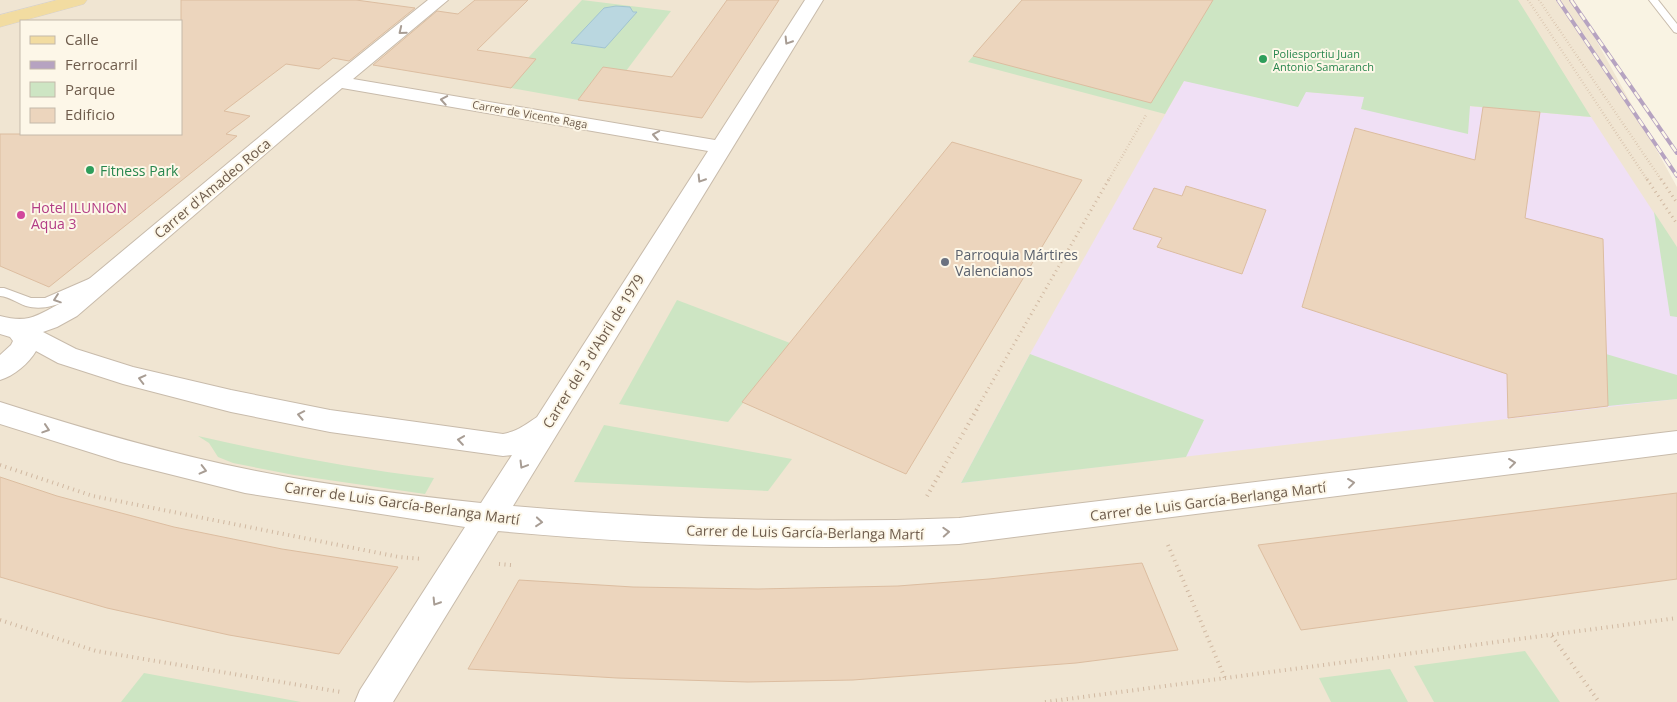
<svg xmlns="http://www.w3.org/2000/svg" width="1677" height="702" viewBox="0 0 1677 702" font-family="'Open Sans',sans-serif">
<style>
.residential{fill:#f0e5d2;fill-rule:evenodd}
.education{fill:#f0e0f5}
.green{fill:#cde5c3}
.water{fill:#bad7e0;stroke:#a1c4d1}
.building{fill:#ecd5bd;stroke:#dcbda0}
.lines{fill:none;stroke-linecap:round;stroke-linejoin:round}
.lane-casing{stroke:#c8bbab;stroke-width:2}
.street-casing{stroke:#c8bbab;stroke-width:2}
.primary-casing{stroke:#d6d1cd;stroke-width:1}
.path-far2{stroke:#d0b8a1;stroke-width:2.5;stroke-dasharray:0.5 2.5;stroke-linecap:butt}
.path-far1{stroke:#d0b8a1;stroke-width:3;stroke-dasharray:1 4;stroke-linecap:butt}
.path{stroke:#d0b8a1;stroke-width:4;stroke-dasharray:1 4.5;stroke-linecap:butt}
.lane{fill:#fff;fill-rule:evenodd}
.street{fill:#fff;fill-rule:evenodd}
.primary{fill:#f2dca1;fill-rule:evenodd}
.rail-casing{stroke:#b6a3c1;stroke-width:4}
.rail{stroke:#fdf7e8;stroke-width:2.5;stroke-dasharray:8;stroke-linecap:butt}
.oneway{stroke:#a89d94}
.leisure-dot{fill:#2e9e5b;stroke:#fdf7e8;stroke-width:2}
.hotel-dot{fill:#d1479c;stroke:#fdf7e8;stroke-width:2}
.worship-dot{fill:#6b7280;stroke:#fdf7e8;stroke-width:2}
.labels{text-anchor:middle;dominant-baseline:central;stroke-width:4;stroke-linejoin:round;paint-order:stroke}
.far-leisure-label{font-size:11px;fill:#27864d;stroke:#fdf7e8;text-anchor:start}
.far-street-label{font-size:11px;fill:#6e5c4c;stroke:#fdf7e8}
.leisure-label{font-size:14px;fill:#27864d;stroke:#fdf7e8;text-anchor:start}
.street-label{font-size:14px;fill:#6e5c4c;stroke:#fdf7e8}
.hotel-label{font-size:14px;fill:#b23c85;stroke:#fdf7e8;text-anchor:start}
.worship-label{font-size:14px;fill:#5b616d;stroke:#fdf7e8;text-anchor:start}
</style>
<rect width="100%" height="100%" fill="#f9f3e3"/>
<path class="residential" d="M0,0h1574l103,187v515h-1677zM21,21h160v113h-160z"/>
<path class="education" d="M1184,81l407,36 86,131v151l-716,84 69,-129z"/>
<g class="green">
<path d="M582,0l89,11 -45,60 -23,-4 -25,33 -67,-12 17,-30z"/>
<path d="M1022,0h496l73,117 -121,-11 -2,28 -107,-25 3,-12 -58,-5 -8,15 -114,-26 -19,33 -197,-52z"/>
<path d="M1654,212l23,35v70l-7,-1z"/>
<path d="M677,300l113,43 -62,79 -109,-18z"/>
<path d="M1030,354l174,66 -18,37 -225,26z"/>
<path d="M1606,354l71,21v24l-69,7z"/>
<path d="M604,425l188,34 -24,32 -194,-9z"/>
<path d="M198,436c79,18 157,33 236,42l-9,16 -131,-19 -61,-12 -15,-6 -9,-14z"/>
<path d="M1525,651l35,51h-126l-20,-36z"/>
<path d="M1390,669l18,33h-77l-12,-24z"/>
<path d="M144,673l157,29h-180z"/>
</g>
<path class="water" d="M616,6l14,1 3,5h4l-32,36 -34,-5 33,-35z"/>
<g class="building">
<path d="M181,0h175l59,8 -66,53 -16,-3 -14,11 -33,-5 -62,47 26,5 -24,18 11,2 -188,151 -49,-21v-132h181z"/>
<path d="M475,0h53l-51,50 59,9 -25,29 -138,-23 64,-54 21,3z"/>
<path d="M727,0h52l-77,118 -124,-18 25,-33 69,10z"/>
<path d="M1022,0h191l-62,103 -178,-47z"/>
<path d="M1483,107l57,5 -15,106 78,21 5,167 -100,12 -1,-44 -205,-67 53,-179 120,32z"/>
<path d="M952,142l130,38 -176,294 -164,-72z"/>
<path d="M1186,186l80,24 -24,64 -85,-27 5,-9 -29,-9 21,-41 28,8z"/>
<path d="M0,477l57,19 117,31 108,22 116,18 -59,87 -110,-19 -122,-27 -107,-31z"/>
<path d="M1677,493v86l-376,51 -43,-85z"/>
<path d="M1142,563l36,87 -102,13 -223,17 -105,2 -131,-4 -149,-9 51,-89 114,7 125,2 140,-3 91,-7z"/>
</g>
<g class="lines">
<defs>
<g id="lane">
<path d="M1649,0h9l19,24v9l-3,-1z"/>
<path d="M91,278l6,4 -1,3c-21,12 -46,28 -70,21 -9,-3 -16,-9 -26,-10v-8h4l27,10h14z"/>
</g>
<path id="street" d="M428,0h20l-95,79 362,61 90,-140h18l-310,506c148,13 297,18 446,12l718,-87v22l-718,91c-154,7 -308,1 -461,-13l-105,171h-38l5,-12 105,-163 -220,-34 -124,-31 -121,-38v-22c84,27 169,52 256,69 74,15 150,24 225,32l31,-48 -9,1 -173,-24 -99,-20 -108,-28 -65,-21 -22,-12c-7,12 -22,25 -36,29v-25l11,-10 2,-4 -3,-4 -10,-3v-18c27,7 35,1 59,-12l258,-215zM342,88l366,63 -171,266c-12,8 -19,14 -34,17l-173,-24 -99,-20 -98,-23 -57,-18 -33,-17 14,-5 20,-11z"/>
<path id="primary" d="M57,0h30l-3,4 -84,23v-12z"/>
</defs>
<use href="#lane" class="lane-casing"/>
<use href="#street" class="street-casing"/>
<use href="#primary" class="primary-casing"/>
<g class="path-far2">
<path d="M1528,0l120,181"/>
<path d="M1539,0l123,181"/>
<path d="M1108,181l38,-66"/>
</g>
<g class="path-far1">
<path d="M1647,179l30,45"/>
<path d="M1661,179l16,24"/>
<path d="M976,410l133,-231"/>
</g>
<g class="path">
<path d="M0,465l93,31 306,61 24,2"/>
<path d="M927,496l50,-87"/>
<path d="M1168,545l57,133"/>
<path d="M499,564l12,1"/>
<path d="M0,620l96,31 245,41"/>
<path d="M1552,636l47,66"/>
<path d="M1045,702l632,-84"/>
</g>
<use href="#lane" class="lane"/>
<use href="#street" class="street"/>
<use href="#primary" class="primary"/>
<defs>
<g id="rail">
<path d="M1558,0l119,176"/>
<path d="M1571,0l106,153"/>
</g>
</defs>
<use href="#rail" class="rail-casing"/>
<use href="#rail" class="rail"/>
</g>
<defs><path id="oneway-chevron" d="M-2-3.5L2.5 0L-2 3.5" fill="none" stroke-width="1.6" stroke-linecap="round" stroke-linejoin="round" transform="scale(1.25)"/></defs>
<g class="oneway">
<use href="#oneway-chevron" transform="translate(402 31) rotate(141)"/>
<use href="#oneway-chevron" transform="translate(788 41) rotate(122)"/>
<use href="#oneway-chevron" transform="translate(444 100) rotate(-170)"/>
<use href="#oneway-chevron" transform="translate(656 135) rotate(-170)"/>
<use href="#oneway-chevron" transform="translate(701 179) rotate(122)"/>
<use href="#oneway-chevron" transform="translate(57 299) rotate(161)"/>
<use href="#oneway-chevron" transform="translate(142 379) rotate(-166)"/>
<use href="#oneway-chevron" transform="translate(301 415) rotate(-169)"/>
<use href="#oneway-chevron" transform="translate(46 429) rotate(18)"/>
<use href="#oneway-chevron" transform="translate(461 440) rotate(-172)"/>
<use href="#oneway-chevron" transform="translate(1512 463) rotate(-7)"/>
<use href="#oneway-chevron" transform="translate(523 465) rotate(121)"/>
<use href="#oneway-chevron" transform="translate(203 470) rotate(14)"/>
<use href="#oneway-chevron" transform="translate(1351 483) rotate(-7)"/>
<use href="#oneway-chevron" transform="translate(539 522) rotate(5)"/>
<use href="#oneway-chevron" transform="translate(946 532) rotate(-3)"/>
<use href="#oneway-chevron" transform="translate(436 602) rotate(122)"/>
</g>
<g class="leisure-dot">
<circle cx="1263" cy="59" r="5"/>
<circle cx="90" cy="170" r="5"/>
</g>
<circle class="hotel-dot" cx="21" cy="215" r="5"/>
<circle class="worship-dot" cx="945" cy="262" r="5"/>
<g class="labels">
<g class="far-leisure-label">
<text x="1273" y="53">Poliesportiu Juan<tspan x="1273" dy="13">Antonio Samaranch</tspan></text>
</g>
<g class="far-street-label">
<text transform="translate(530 114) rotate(10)">Carrer de Vicente Raga</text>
</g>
<g class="leisure-label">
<text x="100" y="170">Fitness Park</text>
</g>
<g class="street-label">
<text transform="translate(212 188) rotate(-40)">Carrer d'Amadeo Roca</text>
<text transform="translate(593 351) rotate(-58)">Carrer del 3 d'Abril de 1979</text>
<text transform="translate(1208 501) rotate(-7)">Carrer de Luis García-Berlanga Martí</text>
<text transform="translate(402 503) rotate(8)">Carrer de Luis García-Berlanga Martí</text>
<text transform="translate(805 532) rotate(1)">Carrer de Luis García-Berlanga Martí</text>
</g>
<g class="hotel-label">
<text x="31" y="207">Hotel ILUNION<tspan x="31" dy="16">Aqua 3</tspan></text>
</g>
<g class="worship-label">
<text x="955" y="254">Parroquia Mártires<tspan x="955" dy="16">Valencianos</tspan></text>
</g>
</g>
<rect x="20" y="20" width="162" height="115" fill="#fdf7e8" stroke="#c4b9aa"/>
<rect x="30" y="36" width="25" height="8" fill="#f2dca1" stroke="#c4b9aa"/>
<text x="65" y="45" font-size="15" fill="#6e5c4c">Calle</text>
<rect x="30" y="61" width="25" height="8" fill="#b6a3c1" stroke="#c4b9aa"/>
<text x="65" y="70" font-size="15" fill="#6e5c4c">Ferrocarril</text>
<rect x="30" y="82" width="25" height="15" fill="#cde5c3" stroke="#c4b9aa"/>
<text x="65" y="95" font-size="15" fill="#6e5c4c">Parque</text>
<rect x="30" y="108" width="25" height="15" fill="#ecd5bd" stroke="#c4b9aa"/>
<text x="65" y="120" font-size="15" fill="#6e5c4c">Edificio</text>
</svg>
